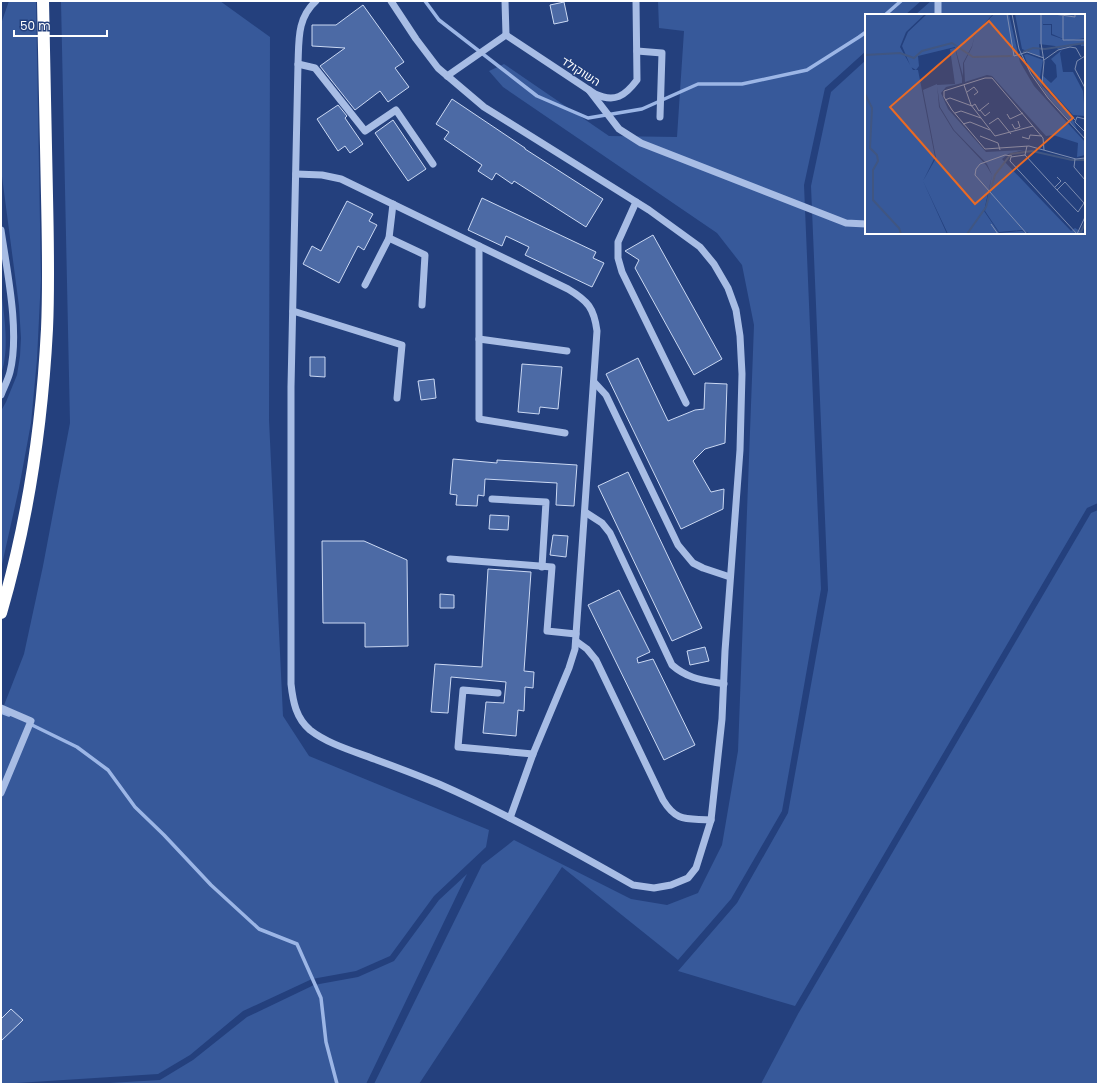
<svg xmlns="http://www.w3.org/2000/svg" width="1099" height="1085" viewBox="0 0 1099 1085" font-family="Poppins,Heebo,sans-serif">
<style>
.green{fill:#37599a}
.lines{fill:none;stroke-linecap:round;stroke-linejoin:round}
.stream{stroke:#9cb6e6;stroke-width:3.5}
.building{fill:#4c6aa5;stroke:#cbd9f4}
.minor{stroke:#a8bde5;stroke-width:7}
.highway{stroke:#fff;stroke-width:12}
.labels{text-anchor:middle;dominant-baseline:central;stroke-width:3;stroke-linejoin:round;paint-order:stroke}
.street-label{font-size:12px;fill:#fff;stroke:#24407d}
.inset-river{fill:none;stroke:#405682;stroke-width:2}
.inset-road{fill:none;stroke:#7c8cb1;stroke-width:1}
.view{fill:#ea6a24;fill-opacity:0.15;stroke:#ea6a24;stroke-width:2}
.inset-edge{fill:none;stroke:#fff;stroke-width:2}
</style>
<rect width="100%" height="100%" fill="#24407d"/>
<g class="green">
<path d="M9,1h27l5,277 -4,81 -6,64 -12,65 -18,81v-158l5,-9 11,-27 3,-19 1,-18 -2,-32 -18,-137v-145z"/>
<path d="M61,1h159l50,36 -1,383 14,296 26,40 180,74 -3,17 -52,49 -44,60 -34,15 -44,8 -69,32 -53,44 -32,19 -157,10v-371l23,-59 19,-88 27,-143z"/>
<path d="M658,1h263l-16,14h-39v36l-41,37 -21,97 17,404 -39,222 -51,88 -53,61 -116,-93 -143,217h-45l108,-219 32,-25 117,59 36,6 31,-12 24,-48 16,-94 16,-426 -12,-60 -25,-32 -214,-146 -14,-16 15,-7 105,72 68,1 7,-106 -25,-3z"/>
<path d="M931,1h167v502l-11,5 -292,498 -117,-35 59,-68 51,-90 40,-223 -17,-404 20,-94 35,-32v173h218v-218h-169z"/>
<path d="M1,289c3,25 9,61 0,85z"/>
<path d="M1098,510v574h-337l37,-70 293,-501z"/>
<path d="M467,874l-101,210h-274l68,-4 33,-20 54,-43 67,-32 44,-8 36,-16 45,-61z"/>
</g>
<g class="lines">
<g class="stream">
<path d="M425,1l14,19 98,76 51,22 54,-9 56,-25h44l65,-14 52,-33 7,-5"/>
<path d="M885,15l16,-14"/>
<path d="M1,712l8,3"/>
<path d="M30,724l47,23 31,23 27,37 29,28 47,50 48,44 38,15 24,54 5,44 11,42"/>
</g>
</g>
<g class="building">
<path d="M564,2l4,19 -14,3 -4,-19z"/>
<path d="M363,5l41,57 -9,6 14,19 -21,15 -8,-11 -25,19 -35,-44 25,-18 -33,-2v-21h24z"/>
<path d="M452,99l73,49v1l78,50 -17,28 -72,-46 -2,3 -16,-11 -4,7 -14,-9 4,-6 -38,-26 5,-7 -13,-8z"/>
<path d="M338,105l9,11 -2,2 18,26 -13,9 -5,-7 -7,5 -21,-32z"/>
<path d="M393,120l33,49 -18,12 -33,-48z"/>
<path d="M482,198l114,54 -3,6 11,5 -12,24 -67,-32 4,-8 -23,-11 -4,10 -34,-16z"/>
<path d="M347,201l26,13 -4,7 8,4 -13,25 -6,-4 -19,37 -36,-19 9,-18 9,5z"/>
<path d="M653,235l69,124 -28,16 -59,-107 4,-8 -14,-9z"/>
<path d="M310,357h15v20l-15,-1z"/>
<path d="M638,358l30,63 27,-11 9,-1 1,-26 22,1 -2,59 -20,6 -12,12 18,31 13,-3 -1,20 -42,20 -75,-155z"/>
<path d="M522,364l40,3 -4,42 -18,-2 -1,7 -21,-2z"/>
<path d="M434,379l2,19 -15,2 -3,-19z"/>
<path d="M453,459l44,4v-3l80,5 -3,41 -18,-1 1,-22 -72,-4 -1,17 -6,-1 -1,11 -21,-1 1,-10 -7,-1z"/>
<path d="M628,472l74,156 -30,13 -74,-155z"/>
<path d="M490,515l19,1 -1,14 -19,-1z"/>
<path d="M553,535l15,1 -2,21 -16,-2z"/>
<path d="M322,541h42l43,19 1,86 -43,1v-24h-42z"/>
<path d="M488,569l43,3 -7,99 10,1 -1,16 -8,-1 -1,24 -6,-1 -2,26 -33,-3 3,-31 18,1 2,-21 -55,-5 -3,36 -17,-1 4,-48 47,3z"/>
<path d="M619,590l31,62 -13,6 1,5 15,-4 42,86 -31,15 -76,-155z"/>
<path d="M440,594l14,1v13h-14z"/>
<path d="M705,647l4,14 -19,4 -3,-14z"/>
<path d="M11,1009l12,11 -22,21v-22z"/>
</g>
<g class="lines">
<g class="minor">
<path d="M316,1c-19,17 -17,39 -18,63l-7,323v297c2,18 5,34 19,46 18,14 43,21 64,29 22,8 43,16 65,25 66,29 131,65 194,101l21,3 17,-3 17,-7 8,-10 15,-48 11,-101 3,-68 15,-201 2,-76 -2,-38 -4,-26 -8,-22 -14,-24 -14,-17 -51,-37 -165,-103 -46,-39 -22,-29 -25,-38"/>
<path d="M505,1l1,34"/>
<path d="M938,1v14"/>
<path d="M637,51l25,2 -2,64"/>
<path d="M298,64l17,4 50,63 31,-21 37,54"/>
<path d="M447,76l59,-41 89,59c20,9 30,2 42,-14l-1,-79"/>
<path d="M589,90l30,39 22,14 205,80 20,1"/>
<path d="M296,174l26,1 19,4 227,110c20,12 26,19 29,42l-22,318 -6,19 -36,86 -23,64"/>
<path d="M636,202l-18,40v16l4,14 64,131"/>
<path d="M1,230c6,41 19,102 9,142 -2,8 -6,15 -9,23"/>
<path d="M389,238l4,-34"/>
<path d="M479,246v173l86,14"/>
<path d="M365,285l24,-47 36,17 -3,50"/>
<path d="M293,311l109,34 -5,53"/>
<path d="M479,339l88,12"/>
<path d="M594,382l12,13 72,150 15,18 10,5 27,9"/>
<path d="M492,499l54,3 -4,65"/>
<path d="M585,512l17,11 8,10 62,132c16,14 31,15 52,19"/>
<path d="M450,559l102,8 -5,64 29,3"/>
<path d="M576,641l11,8 9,11 67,140c14,23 24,18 48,20"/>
<path d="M498,693l-35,-3 -5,57 75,7"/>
<path d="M1,708l30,13 -30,72"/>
</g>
<path class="highway" d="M1,613c27,-92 41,-188 46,-284 2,-44 1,-89 0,-133 -1,-65 -3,-130 -4,-195"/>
</g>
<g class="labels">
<g class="street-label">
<text transform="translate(581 71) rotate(33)">השוקולד</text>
</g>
</g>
<g transform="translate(865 14)">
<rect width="220" height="220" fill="#24407d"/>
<path d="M0,0h60l-19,18 -6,15 13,23h5l17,87 -12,24 24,53h-82zM62,0h66l-18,20 -3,12 -9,17v13l-8,-29 -37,9 1,10 -3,4 -5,-3 -9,-21 6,-14zM129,0h15l11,48 14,24 51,56v13l-8,2 1,-14 -25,-8 -7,1 -54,-60 -5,-1 -22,7 -1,-19 8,-16 3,-13zM150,0h27l1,11h8v10l17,6 17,-2v7h-4v-3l-23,6 -3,-3 -16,-2 1,13 -18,-8zM184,0h36v24l-17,3 -16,-7v-10h-9l-1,-9zM90,34l7,30v5l-16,4 -5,6 7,16 38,43 38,-2 -16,4 -6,5 69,72 4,-3 10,6h-54l-9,-4 -23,2 -14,-21 7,-36 -5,-11 -33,-34 -14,-23 -3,-22 18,-1 -5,-35zM197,36l-2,3 3,19h10l10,19 2,25 -12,-1 -30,-33 -1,-7 9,8 6,-6 -1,-12 -5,-6zM162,40l16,6 -3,17 2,9 29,30 6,13 -29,-32 -19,-29 -5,-13zM72,70l2,23 14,23 33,35 6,10 -8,36 15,22 23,-2 8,3h-82l-25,-53 13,-23 -13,-68z" fill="#37599a"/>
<path class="inset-river" d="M158,38l10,-4 12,1 40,-6M0,41l35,-2 14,5 8,-7 30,-8 21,14 39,-1M0,80l7,14 -2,40 7,7 1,6 -5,9v30l26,28 2,6M102,220l19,-27 9,-32 16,-21 21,-3 40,9h13M215,220l5,-11"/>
<path class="inset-road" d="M142,0l7,42 13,-4 17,6M147,0l7,35 12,25 17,24 37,41M176,0v29l3,19 -2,21 33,37M189,0l21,3v-3M198,2v24h22M220,42l-8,5 -2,8 10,19M179,46l14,-10 12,-3 6,1 5,9M99,71l7,20 24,31 38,-10M102,78l7,-5 4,5 -4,3M80,86l5,-2 22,8M107,92l3,-2 4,7 10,-8M115,96l5,6 5,-4M90,99l6,-2 20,7M142,100l3,5 13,-6M210,108l2,-5 8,2M210,108l10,10M98,110l7,-2 20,8M124,110l9,-6 13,16M147,110l3,5 5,-2 -2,-6M115,122l18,7 2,7M157,123l7,2 1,-4 12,1M162,132l-2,9 -14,2 -1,4 67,73M179,136l-1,-12 -51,-60h-7l-41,13v6l8,13 33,39 44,-3 47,13 9,-1M160,141l32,35 21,22 6,-9 -19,-21 -8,8M147,142l-7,-1 -25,9 -4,5 -1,6 52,59M210,145l-1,8 11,13M190,173l6,-6 -4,-4M126,210l7,10M212,220l8,-17"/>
<path class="view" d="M124,7l84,97 -98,86 -85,-97z"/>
<rect width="220" height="220" class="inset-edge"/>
</g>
<rect width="1099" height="1085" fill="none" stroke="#ffffff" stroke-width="4"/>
<path d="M14 30v6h93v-6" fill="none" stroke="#ffffff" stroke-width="2"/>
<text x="20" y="30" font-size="12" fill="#ffffff" stroke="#24407d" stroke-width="3" paint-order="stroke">50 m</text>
</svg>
